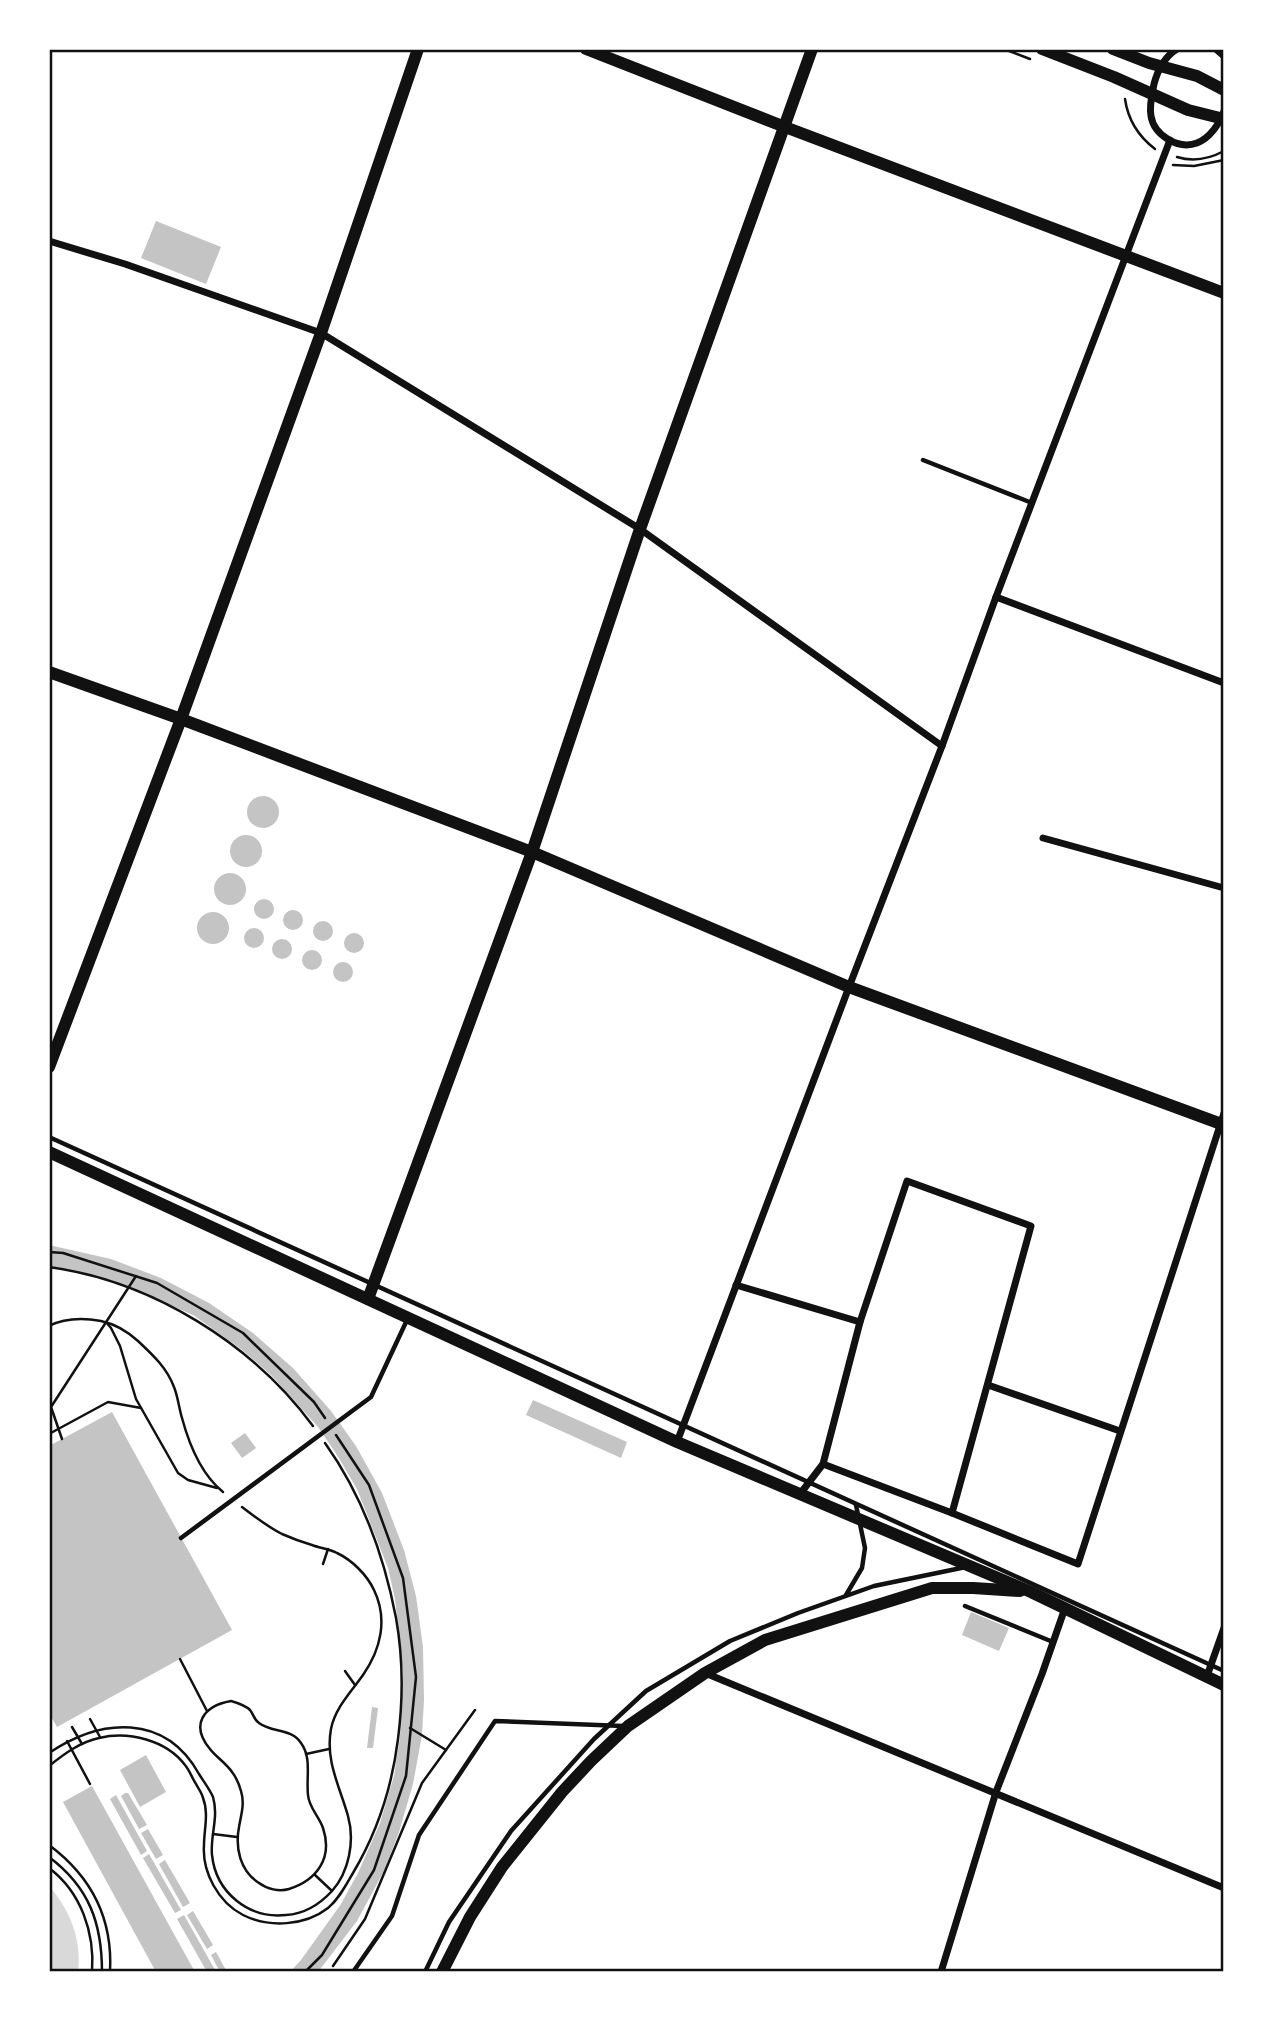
<svg xmlns="http://www.w3.org/2000/svg" width="1273" height="2021" viewBox="0 0 1273 2021" font-family="'Open Sans',sans-serif">
<style>
.water{fill:#d9d9d9}
.building{fill:#c4c4c4}
.lines{fill:none;stroke-linecap:round;stroke-linejoin:round}
.path{stroke:#111;stroke-width:2.5}
.service{stroke:#111;stroke-width:4.5}
.minor{stroke:#111;stroke-width:7}
.tertiary{stroke:#111;stroke-width:12}
.secondary{stroke:#111;stroke-width:12}
.neatline{fill:none;stroke:#111;stroke-width:2.5}
</style>
<rect width="100%" height="100%" fill="#fff"/>
<path class="water" d="M49,1886c21,24 33,54 29,86h-29z"/>
<g class="building">
<path d="M156,221l65,26 -15,37 -65,-26z"/>
<circle cx="263" cy="812" r="16"/>
<circle cx="246" cy="851" r="16"/>
<circle cx="230" cy="889" r="16"/>
<circle cx="264" cy="909" r="10"/>
<circle cx="293" cy="920" r="10"/>
<circle cx="213" cy="928" r="16"/>
<circle cx="323" cy="931" r="10"/>
<circle cx="254" cy="938" r="10"/>
<circle cx="354" cy="943" r="10"/>
<circle cx="282" cy="949" r="10"/>
<circle cx="312" cy="960" r="10"/>
<circle cx="343" cy="972" r="10"/>
<path d="M49,1245l62,14 50,19 48,25 44,30 40,35 38,43 25,35 26,47 22,57 12,46 7,51 1,53 -2,35 -9,49 -14,48 -15,39 -27,50 -39,51h-28l11,-12 40,-56 17,-31 22,-50 14,-47 6,-39 3,-66 -8,-72 -7,-31 -31,-79 -20,-34 -19,-28 -47,-52 -30,-26 -48,-34 -71,-31 -31,-9 -42,-9z"/>
<path d="M533,1400l94,42 -6,16 -95,-43z"/>
<path d="M112,1412l120,218 -175,97 -8,-14v-267z"/>
<path d="M245,1433l11,15 -14,10 -11,-15z"/>
<path d="M971,1612l38,16 -10,23 -37,-16z"/>
<path d="M372,1707l6,1 -5,40h-6z"/>
<path d="M146,1755l20,37 -26,15 -20,-37z"/>
<path d="M92,1786l103,186h-39l-93,-170z"/>
<path d="M125,1793h3l19,32 -8,4 -18,-33z"/>
<path d="M116,1795l31,56 -6,4 -31,-56z"/>
<path d="M148,1829l15,26 -7,4 -15,-26z"/>
<path d="M149,1854l32,56 -6,3 -32,-55z"/>
<path d="M165,1860l25,43 -7,4 -24,-43z"/>
<path d="M193,1911l20,34 -6,4 -20,-34z"/>
<path d="M184,1915l31,55 -8,2 -30,-53z"/>
<path d="M216,1952l11,20h-7l-9,-17z"/>
</g>
<g class="lines">
<g class="path">
<path d="M1004,49l26,10"/>
<path d="M1125,99c3,21 13,37 30,50"/>
<path d="M1177,157c16,5 32,2 47,-6"/>
<path d="M1173,165l21,1 30,-6"/>
<path d="M49,1252l14,1 94,30 86,50 71,69 11,16"/>
<path d="M49,1267c102,14 203,76 264,159"/>
<path d="M106,1322l5,6 9,18 16,53 42,74 10,7 29,8"/>
<path d="M49,1326c16,-8 35,-8 52,-5 14,3 27,11 37,20 15,14 29,27 36,46 4,10 5,21 8,31 7,26 20,57 41,74"/>
<path d="M49,1434l59,-32 33,6"/>
<path d="M62,1439l-11,-32 85,-131"/>
<path d="M323,1564l5,-15"/>
<path d="M180,1659l27,52"/>
<path d="M345,1671l10,14"/>
<path d="M231,1701c7,2 14,4 19,9 4,5 4,10 9,13 13,10 32,5 42,20 11,15 5,34 7,52 1,13 11,21 15,33 10,30 -6,52 -34,61 -10,3 -22,0 -30,-6 -19,-12 -24,-35 -20,-56 2,-12 6,-23 2,-36 -2,-7 -5,-14 -9,-19 -6,-9 -16,-15 -22,-23 -20,-24 -7,-43 21,-48z"/>
<path d="M90,1719l10,18"/>
<path d="M72,1727l10,17"/>
<path d="M410,1728l36,22"/>
<path d="M67,1741l23,43"/>
<path d="M49,1753c52,-35 116,-40 150,21 5,8 11,16 14,23 6,20 -3,39 -1,58 4,38 37,64 74,60 18,-1 34,-11 46,-24 17,-19 23,-50 16,-75 -8,-29 -23,-55 -17,-87 4,-21 20,-37 32,-54 18,-26 25,-56 11,-85 -7,-15 -22,-30 -37,-37 -8,-4 -17,-5 -25,-8 -10,-3 -21,-7 -30,-11 -14,-7 -27,-17 -40,-27"/>
<path d="M306,1754l23,-5"/>
<path d="M49,1766c15,-12 31,-24 50,-28 30,-7 67,2 86,27 5,6 7,13 11,19 2,4 6,9 7,14 6,15 1,32 1,47 -2,27 14,57 39,70 26,13 62,11 85,-7 11,-9 18,-23 25,-35 25,-42 39,-86 45,-134 5,-39 5,-82 -2,-121 -12,-63 -34,-123 -71,-175"/>
<path d="M213,1834l24,3"/>
<path d="M49,1845c43,32 64,73 61,127"/>
<path d="M49,1857c40,30 53,66 53,115"/>
<path d="M49,1868c32,24 46,65 43,104"/>
<path d="M315,1875l17,16"/>
<path d="M333,1966l32,-47 57,-136 53,-73"/>
<path d="M305,1972l17,-17 52,-85 32,-94 10,-99 -13,-99 -34,-93 -33,-50"/>
</g>
<g class="service">
<path d="M923,460l109,43"/>
<path d="M49,1137l1175,534"/>
<path d="M181,1538l190,-141 36,-77"/>
<path d="M846,1595l16,-27 3,-20 -9,-43"/>
<path d="M965,1606l88,36"/>
<path d="M353,1972l39,-56 27,-81 76,-114 128,5"/>
<path d="M425,1972l24,-50 62,-91 83,-92 52,-48 84,-50 68,-28 76,-27 92,-19"/>
</g>
<g class="minor">
<path d="M1177,49c-13,8 -19,20 -23,35 -2,10 -5,22 -3,32 3,19 27,34 46,27 13,-5 23,-20 27,-32"/>
<path d="M1216,49l8,7"/>
<path d="M49,241l76,23 196,69 319,196 302,217"/>
<path d="M996,597l228,86"/>
<path d="M1043,838l181,50"/>
<path d="M736,1285l124,37"/>
<path d="M988,1385l132,46"/>
<path d="M677,1442l172,-455 93,-241 54,-149 174,-457"/>
<path d="M823,1464l129,49 126,51 146,-451"/>
<path d="M800,1494l23,-30 37,-142 47,-141 124,45 -79,287"/>
<path d="M705,1673l519,215"/>
<path d="M1207,1676l17,-48"/>
<path d="M941,1972l55,-180 46,-118 23,-66"/>
</g>
<g class="tertiary">
<path d="M586,49l199,78 439,166"/>
<path d="M49,1067l132,-348 140,-386 97,-284"/>
<path d="M368,1299l164,-447 108,-323 172,-480"/>
</g>
<g class="secondary">
<path d="M1042,49l72,28 74,33 36,9"/>
<path d="M1113,49l36,14 48,13 27,14"/>
<path d="M49,672l132,47 351,133 317,135 375,138"/>
<path d="M49,1152l628,290 354,150 193,93"/>
<path d="M442,1972l28,-55 32,-50 60,-75 29,-31 37,-35 77,-53 60,-33 167,-52h41l47,3"/>
</g>
</g>
<rect width="1273" height="2021" fill="none" stroke="#ffffff" stroke-width="102"/>
<rect x="51" y="51" width="1171" height="1919" class="neatline"/>
</svg>
